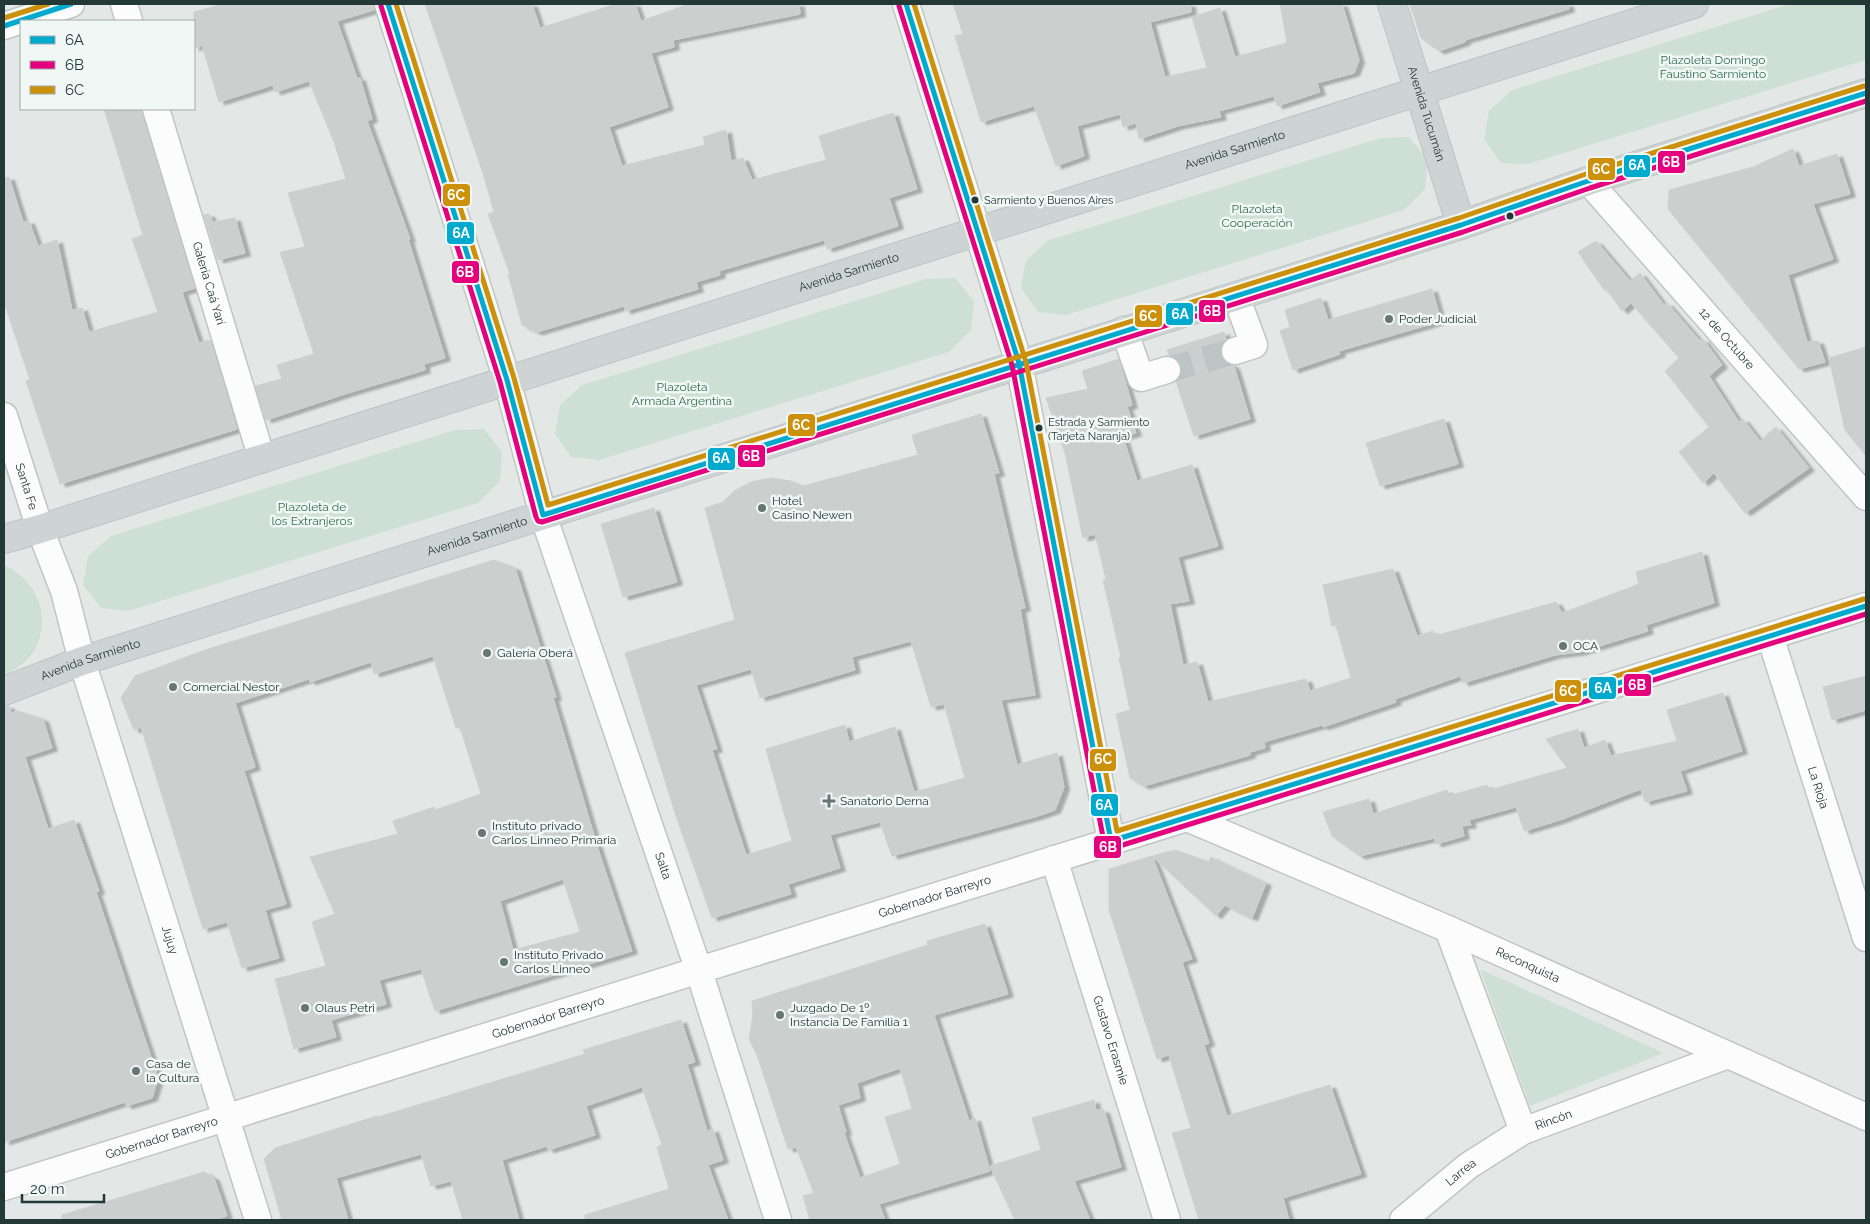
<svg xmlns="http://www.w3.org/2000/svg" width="1870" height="1224" viewBox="0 0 1870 1224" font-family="Raleway,sans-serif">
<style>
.green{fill:#cee0d6}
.building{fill:#cbcfce;stroke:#ccd1d0;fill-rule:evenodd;filter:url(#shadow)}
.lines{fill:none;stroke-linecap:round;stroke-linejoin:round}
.minor-tunnel{stroke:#bdc5c4;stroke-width:26;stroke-dasharray:26 13;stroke-linecap:butt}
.minor-casing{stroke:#c0c5c4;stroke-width:29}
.major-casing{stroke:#bcc4c3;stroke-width:30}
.minor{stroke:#fbfcfb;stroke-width:26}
.major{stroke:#ced4d3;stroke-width:28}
.bus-1-casing{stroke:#f1f7f5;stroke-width:9}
.bus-2-casing{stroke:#f1f7f5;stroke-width:9}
.bus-3-casing{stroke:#f1f7f5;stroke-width:9}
.bus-1{stroke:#00a9ce;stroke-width:5}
.bus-2{stroke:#e5007d;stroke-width:5}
.bus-3{stroke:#cd900b;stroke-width:5}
.bus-dot{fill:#233936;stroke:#f1f7f5;stroke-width:2}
.poi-dot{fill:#667674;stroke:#f1f7f5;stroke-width:2}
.labels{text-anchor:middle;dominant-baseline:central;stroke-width:5;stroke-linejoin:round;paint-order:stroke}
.bus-label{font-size:11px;fill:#233936;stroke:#f1f7f5;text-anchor:start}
.park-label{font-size:12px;fill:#316d50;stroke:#f1f7f5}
.street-label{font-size:12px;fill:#233936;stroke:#f1f7f5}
.poi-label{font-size:12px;fill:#233936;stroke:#f1f7f5;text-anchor:start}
.line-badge{stroke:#f1f7f5;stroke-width:2}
.badge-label{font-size:14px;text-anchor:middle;font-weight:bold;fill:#fff}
</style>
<defs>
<filter id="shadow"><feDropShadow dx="5.5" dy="3" stdDeviation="1" flood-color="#0004"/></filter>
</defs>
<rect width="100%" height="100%" fill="#e3e8e7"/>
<g class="green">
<path d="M1790,4h76v56l-338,104 -27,-1 -17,-24 5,-28 23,-21z"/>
<path d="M1409,137l19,23 -3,29 -21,21 -338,105 -28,-3 -17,-24 5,-28 23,-20 332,-102z"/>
<path d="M955,278l19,23 -3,29 -22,22 -350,108 -28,-3 -16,-23 5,-29 22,-20 344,-106z"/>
<path d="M484,429l18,23 -2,29 -22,22 -350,108 -27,-3 -18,-23 5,-29 23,-20 344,-106z"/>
<path d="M4,565c5,2 9,5 13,8 22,16 32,45 20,72 -6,15 -20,23 -33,31z"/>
<path d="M1480,969l184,84 -134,53z"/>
</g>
<g class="building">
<path d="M223,4h150l1,6 -37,11 20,57h3l12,41 -5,2 43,118h-2l37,119 -21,6 1,6 -77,23 -82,27 -11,-34 27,-7 -5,-14 37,-11 -34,-102 25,-5 -17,-54 58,-14 -12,-37 -25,-61 -34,11 -2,-7 -54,17 -17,-57 -8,3v-36z"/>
<path d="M425,4h107l8,24 76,-24h19l6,17 48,-17h110l1,10 -127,26 1,7 -23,6 17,54 -59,20 13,39 83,-21 -2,-8 23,-7 5,31 12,-3 9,22 74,-20 -7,-24 74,-23 24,76 -28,9 9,28 -71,23 -3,-9 -105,31 1,4 -24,7 2,7 -73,22 -1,-5 -87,26 -15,-7 -14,-51h2l-22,-60 6,-2 -11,-39z"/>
<path d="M953,4h237l1,8 -41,10 15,55 42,-9 -15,-51 28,-9 15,49 52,-14 -7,-39h62l17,56 -5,13 -37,10 3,9 -43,14 -3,-10 -55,15 2,6 -43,9 -39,13 -3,-16 -13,4 -3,-13 -43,12 7,30 -28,10 -22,-60 -53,16 -26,-86 8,-2z"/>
<path d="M1410,4h158l1,5 -104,31v2l-26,9 -18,-13z"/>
<path d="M104,109h37l54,179 -13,4 17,51 11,-3 27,89 -177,55 -34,-103 4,-1 -26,-78v-124l5,-1 14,45 6,-1 9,25 19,-6 15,70 10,-2 7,24 69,-20 -26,-73 11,-4z"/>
<path d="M1793,149l6,17 38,-12 13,40 -37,10 20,55 -45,16 19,67 11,-1 7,21 -26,7 -131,-160 1,-19 84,-23z"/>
<path d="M209,214l4,8 22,-4 10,35 -27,7 -14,-45z"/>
<path d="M1596,241l34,40 10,-8 24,32 3,-2 33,38 3,-2 19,26 -13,11 30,46 4,-3 17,22 16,-14 33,41 -64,45 -31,-40 -11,10 -24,-31 30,-25 -44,-56 14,-13 -48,-55 -9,8 -16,-23 -2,2 -26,-38z"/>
<path d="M1432,289l9,32 -102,30 1,3 -47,16 -13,-39 10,-4 -5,-17 36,-12 7,22z"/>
<path d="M1224,332l2,8 -5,7v8l4,7 9,4 16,53 -56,17 -18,-55 5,-7v-9l-4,-6 -8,-4 -2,-5z"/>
<path d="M1866,347v109l-21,-26 -16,-72z"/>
<path d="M1119,359l13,46 -5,2 9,26 -13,4 14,44 55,-16 26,81 -40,11 11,44 -19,3 13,61 14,-3 11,40 98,-23 4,12 41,-13 -15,-53 -4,1 -9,-41 70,-16 24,67 16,-5 2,5 121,-34 6,11 77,-29 -3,-12 66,-20 12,51 -68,22 2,6 -68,21 -25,3 -92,28 -3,-7 -65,23 1,3 -73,25 -1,-2 -58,17 1,6 -15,4v3l-106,31 -14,-8 -14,-64 14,-4 -11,-52 2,-1 -18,-77 3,-1 -11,-45 -12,4 -18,-85 -19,-55 42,-9 -6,-18z"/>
<path d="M981,414l18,59 -5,1 31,134 -5,1 15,86 -34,5 16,65 40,-12 7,34 -9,23 -17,6 -146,40 -12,-34 -50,13 10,33 -52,16 3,10 -79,24 -35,-99 -52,-166 110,-33 -30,-112 18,-6 11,-11 17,-9 20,-4 20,3 12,5 115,-31 -6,-20zM911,641l20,66 13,-3 21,74 -51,14 -19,-65 -46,15 -4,-17 -79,24 26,92 -46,14 -34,-105 5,-1 -21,-64 55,-16 9,29 95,-28 -3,-13z"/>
<path d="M1444,419l14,45 -78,22 -14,-43z"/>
<path d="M654,508l23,74 -54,15 -22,-73z"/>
<path d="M494,560l21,8 41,129 -3,1 46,154 33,99 -197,60 -14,-42 -42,11 7,24 -55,16 5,17 -42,12 -19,-70 51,-13 -14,-44 23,-8 -25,-57 88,-23 -5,-13 41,-14 1,3 46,-16 -21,-67 -4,1 -23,-72 -59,18 -3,-12 -61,20 -1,-3 -74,24 20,64 -11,4 42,133 -21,6 14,48 -37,10 -15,-46 -24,7 -62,-202 -7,3 -13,-32 14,-22 70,-26zM563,879l17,53 -67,18 -13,-49z"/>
<path d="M1866,676v34l-34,10 -9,-33z"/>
<path d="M1723,693l19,58 -62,20 7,20 -42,11 -4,-13 -81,31 -36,11 -8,-24 -47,13 2,5 -9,1 2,10 -28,8 -2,-6 -74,18 -28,-20 -9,-24 46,-13 4,15 74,-24 1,6 39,-11 2,5 78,-22 -21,-29 32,-10 6,19 21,-8 6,16 66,-15 -10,-31z"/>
<path d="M4,706h5l2,7 7,-2 25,8 9,29 -27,9 23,72 26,-9 25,71 -3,1 62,186 -6,20 -26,8 -1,-4 -121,40z"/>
<path d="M1175,850l34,12 2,-5 55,26 -14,35 -27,-13 -9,11 -64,-60z"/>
<path d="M1152,856l40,103 -10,3 27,81 -5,2 23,71 103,-31 31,89 -78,24 6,22h-90l-27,-87 19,-5 -22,-73 -12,4 -48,-149v-41z"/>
<path d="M985,924l23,70 -74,21 35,106 6,-3 15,53 -111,33 6,16h-75l-7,-24 11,-3 -18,-46 -8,2 -31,-94 -8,-16 4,-24 -1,-14 176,-56 -1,-4zM900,1068l12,41 -27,8 15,47 -40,14 -16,-45 2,-1 -8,-27 22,-7 -3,-15z"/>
<path d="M681,1020l14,42 -8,2 20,67 6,-2 10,31 -15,5 20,55h-143v-5l84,-26 -12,-42 5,-2 -20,-58 -56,19 9,29 -47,15 -1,-4 -45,14 17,60h-56l-12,-39 -20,5 -10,-32 -85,24 12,42h-66l-18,-61 11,-11 102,-32 1,1 207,-63 -2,-4z"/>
<path d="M1094,1100l2,10h8l17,57 -47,14 16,39h-75l-25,-54 51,-16 -9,-32z"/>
<path d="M204,1172l10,6 13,38 -13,4h-152v-5z"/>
</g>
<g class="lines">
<path class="minor-tunnel" d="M1167,370l68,-19"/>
<defs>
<g id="minor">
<path d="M124,4l5,17"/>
<path id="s1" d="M388,4l119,376 36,135 156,456 79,249"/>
<path d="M906,4l113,359 92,478"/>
<path d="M4,26l67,-22"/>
<path id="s2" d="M156,109l106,350"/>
<path id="s3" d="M1588,181l278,316"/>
<path d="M1124,330l17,48 26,-8"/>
<path d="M1235,351l19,-6 -18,-49"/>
<path id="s4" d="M4,416l36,113 24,62 18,70 176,559"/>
<path id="s5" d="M1770,636l96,302"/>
<path id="s6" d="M1187,818l261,111 418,188"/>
<path id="s7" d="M1054,859l113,361"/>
<path id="s8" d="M1448,929l75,202 205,-76"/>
<path id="s9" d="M4,1187l1862,-581"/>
<path id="s10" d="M1403,1220l65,-54 55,-35"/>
</g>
<g id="major">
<path id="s11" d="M1392,4l69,221"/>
<path id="s12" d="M4,539l36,-10 1654,-525"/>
<path id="s13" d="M4,691l78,-30 1379,-436 127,-44 278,-88"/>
</g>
</defs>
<use href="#minor" class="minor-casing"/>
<use href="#major" class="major-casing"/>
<use href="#minor" class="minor"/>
<use href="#major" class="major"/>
<defs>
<g id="bus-1">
<path d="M388,4l119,376 36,135 918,-290 127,-44 278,-88"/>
<path d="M906,4l113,359 92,478 755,-235"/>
<path d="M4,26l67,-22"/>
</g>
<g id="bus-2">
<path d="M381,6l119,376 36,135 2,4 4,1 921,-290 127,-44 276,-87"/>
<path d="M899,6l113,359 92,477 3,5 6,1 753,-234"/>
</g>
<g id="bus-3">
<path d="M396,4l118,374 34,127 911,-287 127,-44 278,-88"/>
<path d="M914,4l112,358 91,469 747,-232"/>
<path d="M4,18l44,-14"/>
</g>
</defs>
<use href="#bus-1" class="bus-1-casing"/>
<use href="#bus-2" class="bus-2-casing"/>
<use href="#bus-3" class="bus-3-casing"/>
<use href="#bus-1" class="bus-1"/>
<use href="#bus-2" class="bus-2"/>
<use href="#bus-3" class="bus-3"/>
</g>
<g class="bus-dot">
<circle cx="975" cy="200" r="4.5"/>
<circle cx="1510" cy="216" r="4.5"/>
<circle cx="1039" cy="428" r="4.5"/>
</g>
<g class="poi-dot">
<circle cx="1389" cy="319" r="5"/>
<circle cx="762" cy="508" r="5"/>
<circle cx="1563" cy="646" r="5"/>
<circle cx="487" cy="653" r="5"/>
<circle cx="173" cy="687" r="5"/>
<path d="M826.5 793.5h5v5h5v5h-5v5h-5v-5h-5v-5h5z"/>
<circle cx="482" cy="833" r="5"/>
<circle cx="504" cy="962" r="5"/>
<circle cx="305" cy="1008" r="5"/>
<circle cx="780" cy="1015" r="5"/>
<circle cx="136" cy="1071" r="5"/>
</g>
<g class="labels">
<g class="bus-label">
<text x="984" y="200">Sarmiento y Buenos Aires</text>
<text x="1048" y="422">Estrada y Sarmiento<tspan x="1048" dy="14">(Tarjeta Naranja)</tspan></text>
</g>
<g class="park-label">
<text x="1713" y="60">Plazoleta Domingo<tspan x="1713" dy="14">Faustino Sarmiento</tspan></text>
<text x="1257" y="209">Plazoleta<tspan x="1257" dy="14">Cooperación</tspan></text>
<text x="682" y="387">Plazoleta<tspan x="682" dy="14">Armada Argentina</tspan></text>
<text x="312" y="507">Plazoleta de<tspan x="312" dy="14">los Extranjeros</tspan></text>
</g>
<g class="street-label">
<text stroke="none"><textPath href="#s11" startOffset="115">Avenida Tucumán</textPath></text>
<text stroke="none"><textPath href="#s12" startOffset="1291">Avenida Sarmiento</textPath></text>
<text stroke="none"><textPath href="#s12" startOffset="886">Avenida Sarmiento</textPath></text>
<text stroke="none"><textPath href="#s2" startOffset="182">Galería Caá Yarí</textPath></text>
<text stroke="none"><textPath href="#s3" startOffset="210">12 de Octubre</textPath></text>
<text stroke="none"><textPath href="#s4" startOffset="74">Santa Fe</textPath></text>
<text stroke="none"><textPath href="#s13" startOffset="498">Avenida Sarmiento</textPath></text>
<text stroke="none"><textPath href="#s13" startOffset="92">Avenida Sarmiento</textPath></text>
<text stroke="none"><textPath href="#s5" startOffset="159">La Rioja</textPath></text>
<text stroke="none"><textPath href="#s1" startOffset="905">Salta</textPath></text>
<text stroke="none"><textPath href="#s9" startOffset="975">Gobernador Barreyro</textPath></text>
<text stroke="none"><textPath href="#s4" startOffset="550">Jujuy</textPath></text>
<text stroke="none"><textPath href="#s6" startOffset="371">Reconquista</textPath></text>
<text stroke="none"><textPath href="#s9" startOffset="570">Gobernador Barreyro</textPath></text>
<text stroke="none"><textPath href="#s7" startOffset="190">Gustavo Erasmie</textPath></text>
<text stroke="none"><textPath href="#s8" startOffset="248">Rincón</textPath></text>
<text stroke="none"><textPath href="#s9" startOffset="165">Gobernador Barreyro</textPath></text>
<text stroke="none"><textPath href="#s10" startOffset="75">Larrea</textPath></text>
</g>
<g class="poi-label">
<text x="1399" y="319">Poder Judicial</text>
<text x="772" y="501">Hotel<tspan x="772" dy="14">Casino Newen</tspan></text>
<text x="1573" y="646">OCA</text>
<text x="497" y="653">Galería Oberá</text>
<text x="183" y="687">Comercial Nestor</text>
<text x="840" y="801">Sanatorio Derna</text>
<text x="492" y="826">Instituto privado<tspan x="492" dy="14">Carlos Linneo Primaria</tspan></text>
<text x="514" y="955">Instituto Privado<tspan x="514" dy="14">Carlos Linneo</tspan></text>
<text x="315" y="1008">Olaus Petri</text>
<text x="790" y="1008">Juzgado De 1º<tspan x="790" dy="14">Instancia De Familia 1</tspan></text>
<text x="146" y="1064">Casa de<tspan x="146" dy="14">la Cultura</tspan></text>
</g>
</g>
<g class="line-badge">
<rect x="1657" y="150" width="29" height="24" rx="5" fill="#e5007d"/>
<rect x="1623" y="154" width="28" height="24" rx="5" fill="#00a9ce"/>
<rect x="1587" y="157" width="29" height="24" rx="5" fill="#cd900b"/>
<rect x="442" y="183" width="29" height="24" rx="5" fill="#cd900b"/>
<rect x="446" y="221" width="29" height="24" rx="5" fill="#00a9ce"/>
<rect x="451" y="260" width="29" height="24" rx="5" fill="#e5007d"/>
<rect x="1198" y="299" width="28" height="24" rx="5" fill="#e5007d"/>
<rect x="1165" y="302" width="29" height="24" rx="5" fill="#00a9ce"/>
<rect x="1134" y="304" width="29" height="24" rx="5" fill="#cd900b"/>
<rect x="787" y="413" width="29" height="24" rx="5" fill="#cd900b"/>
<rect x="737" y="444" width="29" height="24" rx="5" fill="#e5007d"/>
<rect x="707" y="447" width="29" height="24" rx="5" fill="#00a9ce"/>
<rect x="1623" y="673" width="29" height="24" rx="5" fill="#e5007d"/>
<rect x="1588" y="676" width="29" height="24" rx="5" fill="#00a9ce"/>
<rect x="1554" y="679" width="28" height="24" rx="5" fill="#cd900b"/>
<rect x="1089" y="748" width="28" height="24" rx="5" fill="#cd900b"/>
<rect x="1090" y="793" width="29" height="24" rx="5" fill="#00a9ce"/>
<rect x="1093" y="835" width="29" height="24" rx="5" fill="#e5007d"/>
</g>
<g class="badge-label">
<text x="1671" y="167">6B</text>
<text x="1637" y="170">6A</text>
<text x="1601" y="174">6C</text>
<text x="456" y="200">6C</text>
<text x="461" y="238">6A</text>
<text x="465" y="277">6B</text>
<text x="1212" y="316">6B</text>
<text x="1180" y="319">6A</text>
<text x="1148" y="321">6C</text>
<text x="801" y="430">6C</text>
<text x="751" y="461">6B</text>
<text x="721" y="463">6A</text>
<text x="1637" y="690">6B</text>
<text x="1603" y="693">6A</text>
<text x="1568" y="696">6C</text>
<text x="1103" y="764">6C</text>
<text x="1104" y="810">6A</text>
<text x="1108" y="852">6B</text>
</g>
<rect width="1870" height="1224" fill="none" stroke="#233936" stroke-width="10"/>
<rect x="20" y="20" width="175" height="90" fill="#f1f7f5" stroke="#9faba9"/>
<rect x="30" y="36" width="25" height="8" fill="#00a9ce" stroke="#9faba9"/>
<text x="65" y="45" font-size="15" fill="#233936">6A</text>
<rect x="30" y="61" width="25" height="8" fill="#e5007d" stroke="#9faba9"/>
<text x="65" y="70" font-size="15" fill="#233936">6B</text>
<rect x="30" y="86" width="25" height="8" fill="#cd900b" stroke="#9faba9"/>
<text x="65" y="95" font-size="15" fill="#233936">6C</text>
<path d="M22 1194v8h82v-8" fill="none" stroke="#233936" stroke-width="2.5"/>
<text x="30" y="1194" font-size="15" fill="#233936" stroke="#f1f7f5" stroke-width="4" paint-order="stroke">20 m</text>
</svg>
